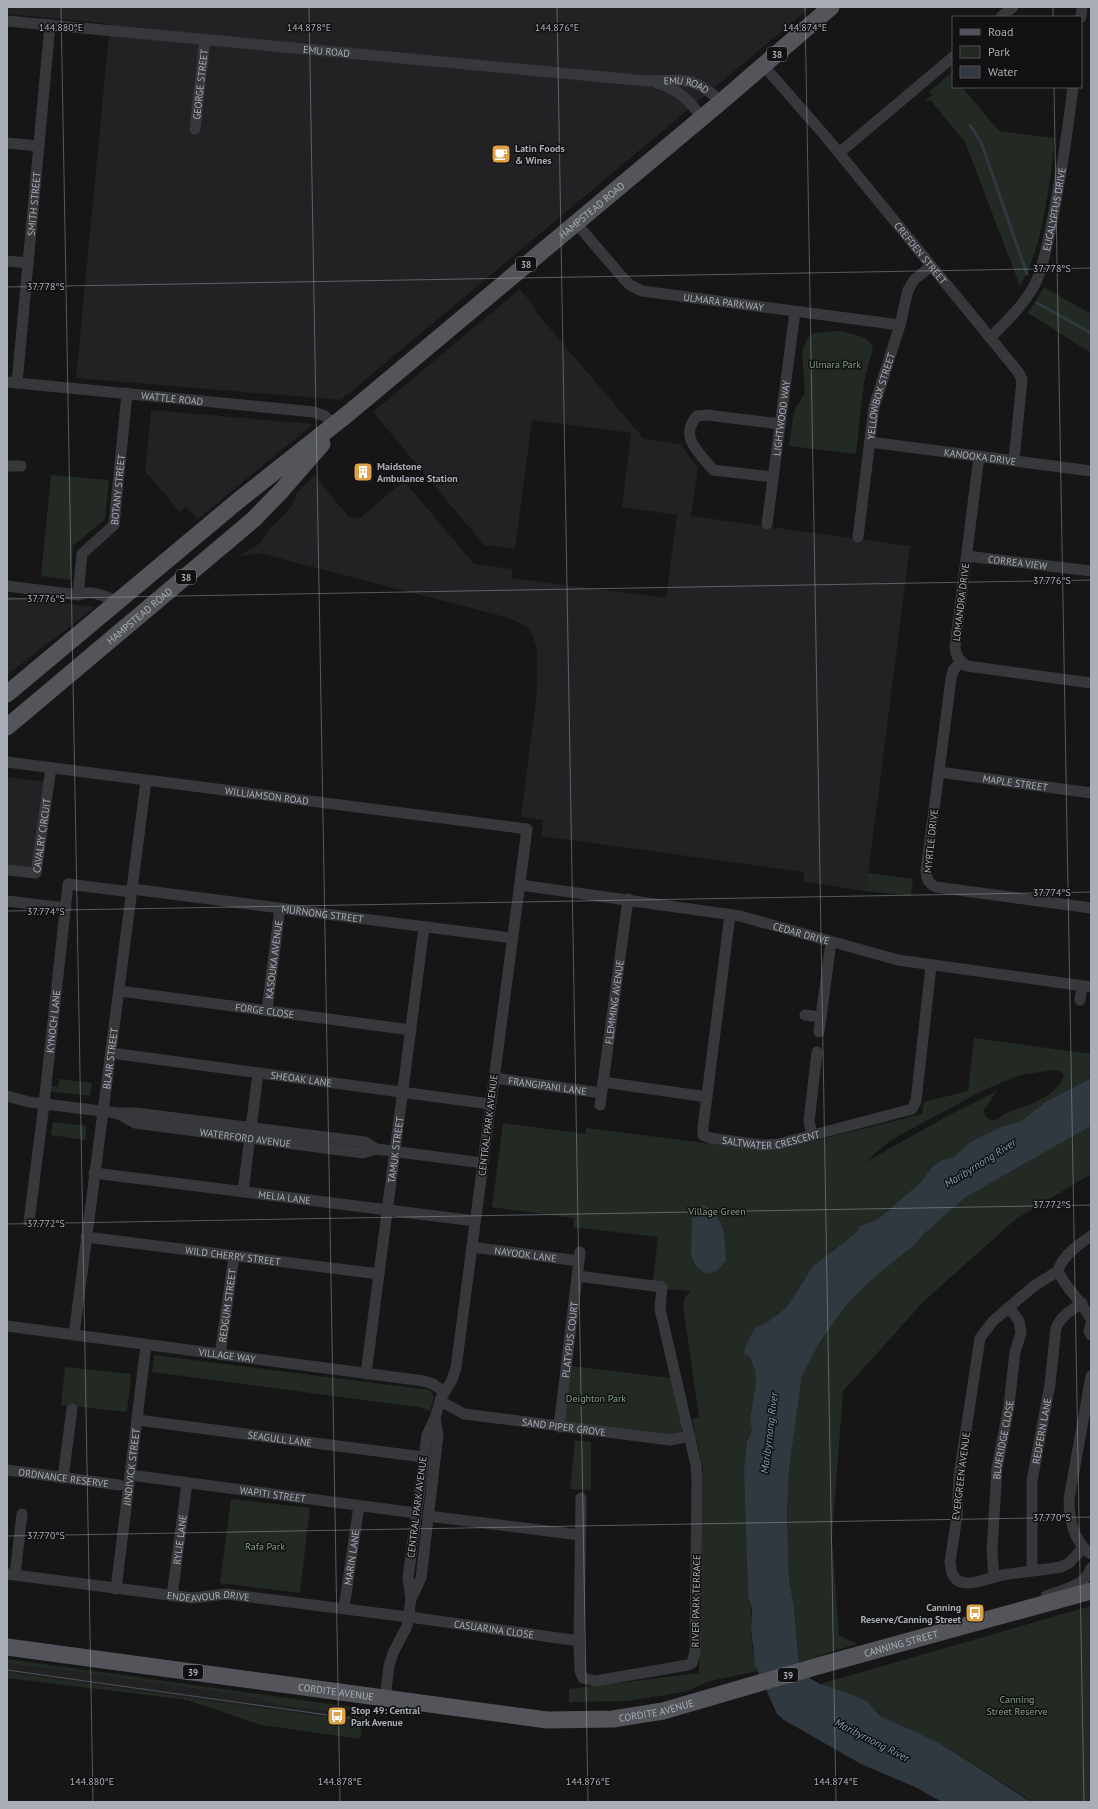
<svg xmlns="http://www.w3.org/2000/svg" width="1098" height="1809" viewBox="0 0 1098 1809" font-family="'PT Sans',sans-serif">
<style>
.built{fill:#222224}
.green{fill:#222a23;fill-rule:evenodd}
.water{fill:#30393f}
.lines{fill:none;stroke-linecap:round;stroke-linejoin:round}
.stream{stroke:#30393f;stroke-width:3}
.minor{stroke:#37383c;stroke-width:11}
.primary{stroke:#53555b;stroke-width:17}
.tram{stroke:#505257;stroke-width:1}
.ticks{fill:none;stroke:#a9aeb6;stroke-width:1;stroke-opacity:0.45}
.labels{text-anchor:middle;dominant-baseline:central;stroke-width:3;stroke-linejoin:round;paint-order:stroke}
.shield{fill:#111112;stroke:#7b7f85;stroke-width:1}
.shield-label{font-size:9px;font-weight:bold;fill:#a9aeb6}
.street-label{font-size:10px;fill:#a9aeb6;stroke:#111112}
.poi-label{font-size:10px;font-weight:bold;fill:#a9aeb6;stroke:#111112;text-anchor:start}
.park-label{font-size:10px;fill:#829f82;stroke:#111112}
.water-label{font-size:11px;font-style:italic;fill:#849dad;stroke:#111112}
.ticks-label{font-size:10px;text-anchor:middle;fill:#a9aeb6;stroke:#111112;stroke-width:3;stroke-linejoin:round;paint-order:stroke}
</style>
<rect width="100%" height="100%" fill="#161617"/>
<g class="built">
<path d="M7,7h804l-470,393 -265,-22 34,-354 -103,-10z"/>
<path d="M520,289l13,16 3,7 108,127 36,5 18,24 -7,48 219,30 -44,345 -63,-9 1,-10 -263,-36 2,-16 -22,-3 16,-125v-42l-4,-14 -7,-10 -17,-8 -250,-65 -21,4 21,-13 11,-15 22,-23 5,-13 17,-18 35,42 11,1 44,-37 70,83 38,5v9l154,20 11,-83 -55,-8 9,-74 -99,-13 -17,129 -31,-4 -111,-133z"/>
<path d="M151,410l162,14 -115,95 -12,-12 -6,5 -35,-41z"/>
<path d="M7,596l88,11 -88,68z"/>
<path d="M7,777l40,5 -12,87 -28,-3z"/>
<path d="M7,1663l213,29 22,3 36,10 83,12 -1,5 -353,-50z"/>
</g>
<g class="green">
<path d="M953,71v16h9l37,44 56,7c-6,47 -11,107 -35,148l-55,-144 -34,-41 -6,-1 7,-5 -3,-3z"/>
<path d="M1044,287l47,27v39l-63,-40z"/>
<path d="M841,331l22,6 9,7 1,4 -9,34 -8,72 -67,-8 5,-35 11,-18 -3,-42 5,-12 6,-6z"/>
<path d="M51,475l58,5 -4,39 -32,27 -3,34 -29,-4z"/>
<path d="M868,873l45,6 -2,17 -45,-5z"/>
<path d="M974,1038l117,16 -2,25 -42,22 -28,21 -16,4 -33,16 -16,15 -12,3 -9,6 -12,16 -44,38 -17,6 -4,7 -43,33 -27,42 -20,15 -11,5c-5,10 -10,14 -11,26l6,3 5,14 1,10 -6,39 2,11 -5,10 -3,29 4,127c5,15 2,16 3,31 0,13 2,31 7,43l-48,10 -23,10 -21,4 -39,6 -58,1v-13l130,-16 4,-204 -11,-50 7,-2 -16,-112 2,-8 6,-6 -25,-2 1,-6 -14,-2 5,-44 -85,-10 1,-9 -82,-11 11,-84 82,11 1,-6 175,22h17l144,-36 2,-12 44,-11zM1054,1070l6,1 4,4c-6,22 -37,30 -55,37 -5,1 -9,7 -13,8 -5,1 -8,-1 -11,-4l-1,-6 13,-19 -48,24 -85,48 27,-23 91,-49 38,-16z"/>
<path d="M59,1079l33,4 -2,13 -42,-5 1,-5 9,1z"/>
<path d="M53,1122l34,4 -2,14 -34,-5z"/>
<path d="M1091,1126v48l-75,45 -92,82 -81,90 -11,147 7,97 18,9 -58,18 -5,-56 -5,-26 -2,-68 2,-43 13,-93 18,-34 28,-39 30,-29 32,-25 15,-16 41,-36z"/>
<path d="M154,1355l276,35 4,6 -4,15 -12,-4 -266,-35z"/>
<path d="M571,1366l100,12 11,47 -1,8 -9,2 -108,-12z"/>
<path d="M65,1367l66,7 -4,38 -66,-7z"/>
<path d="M575,1440l16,2v48l-21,-1z"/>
<path d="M231,1499l79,9 -10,85 -80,-10z"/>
<path d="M1091,1606v196h-62l-4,-5 -87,-55 -58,-26 -13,-15 -47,-17z"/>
<path d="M7,1659l360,50v5l3,1 -1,8h-7l-2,16 -99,-14 -74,-25 -180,-22v-6l353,50 2,-8 -3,-3 -28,-4 -1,5 -52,-7 -36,-10 -22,-3 -213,-29z"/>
</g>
<g class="water">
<path d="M1091,1078v48l-125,71 -41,36 -15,16 -32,25 -30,29 -28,39 -18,34 -13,93 -2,43 2,68 5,26 5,58 4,8 8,7 9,5 25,8 22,9 13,15 58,26 87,56 4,4h-87l-27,-15 -54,-23 -77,-44 -7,-6 -22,-49 -4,-36 1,-20 -4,-12 -4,-127 3,-29 5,-10 -2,-11 6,-39 -1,-10 -5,-14 -6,-3c1,-12 6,-16 11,-26l11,-5 20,-15 27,-42 43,-33 4,-7 17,-6 44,-38 12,-16 9,-6 12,-3 16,-15 33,-16 16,-4 28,-21z"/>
<path d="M705,1205c22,17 19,30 21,55l-9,11 -11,3 -10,-8 -5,-11 1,-36 5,-12z"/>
</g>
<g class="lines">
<g class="stream">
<path d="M970,125l11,17 46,132"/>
<path d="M1037,303l54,30"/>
</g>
<g class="minor">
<path d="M1001,17l12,-10"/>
<path d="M1081,17l1,-10"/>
<path id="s1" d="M7,21l640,60 32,-1 13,2 9,4 21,15"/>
<path id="s2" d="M764,66l62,71 193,236 3,7 -8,80"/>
<path d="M657,83c23,7 31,17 45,34"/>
<path id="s3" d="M195,129l10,-90"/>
<path d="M7,143l32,3"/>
<path d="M839,153l114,-96"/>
<path id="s4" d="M576,223l48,56 6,6 12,6 258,34"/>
<path d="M7,261l21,2"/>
<path id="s5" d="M990,338c16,-16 34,-33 45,-54 8,-16 11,-35 15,-52 10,-48 17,-96 23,-145"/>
<path id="s6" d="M7,382l307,30 11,4 9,9"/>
<path id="s7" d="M17,383l33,-358"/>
<path id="s8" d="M870,442l221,29"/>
<path d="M979,456l-24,191c1,10 4,14 12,19l124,17"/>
<path d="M7,466h14"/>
<path d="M773,477l-60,-7c-13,-17 -35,-33 -16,-54l10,-1 73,9"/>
<path id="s9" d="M767,524l28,-212"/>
<path id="s10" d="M858,537l16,-130 26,-82 8,-35 6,-10 17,-14"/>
<path id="s11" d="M967,556l124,15"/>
<path d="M7,586l71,9c17,-6 25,2 40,6"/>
<path id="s12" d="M78,595l4,-41 32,-29 13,-132"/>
<path d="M960,662l-7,9 -2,8 -25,192c1,9 3,13 10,16l155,21"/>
<path id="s13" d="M7,762l520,67 -71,539 -4,12 -11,18 -6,20 -8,17 -19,143 3,21"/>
<path id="s14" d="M939,772l152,21"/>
<path id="s15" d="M7,870l29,3 15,-105"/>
<path id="s16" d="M520,885l220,31 158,44 193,27"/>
<path id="s17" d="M132,889l380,49"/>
<path d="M7,901l59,7"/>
<path id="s18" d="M730,915l-27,212v8l7,3 51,7 18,-1 133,-35 4,-8 15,-135"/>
<path id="s19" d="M120,991l291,39"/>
<path d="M1080,1000l2,-14"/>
<path id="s20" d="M267,1010l13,-102"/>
<path d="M805,1015l16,2"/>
<path d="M819,1032l12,-90"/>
<path id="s21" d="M111,1053l379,51"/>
<path id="s22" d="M494,1078l107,15"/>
<path d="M603,1082l104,15"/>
<path d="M7,1096l22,6 88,11h19l229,29 11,7 107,14"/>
<path id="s23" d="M600,1105l28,-206"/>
<path id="s24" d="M117,1113l18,10 228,30 13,-4"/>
<path d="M812,1135l-3,-14 8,-69"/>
<path id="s25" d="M94,1173l381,48"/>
<path d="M243,1192l15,-119"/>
<path id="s26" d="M29,1222l15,-118 24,-220 63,8"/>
<path id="s27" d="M86,1237l293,37"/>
<path id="s28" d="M472,1247l107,14"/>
<path d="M1058,1271l-24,15 -41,35 -13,17 -21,138 -2,40 -7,46c1,8 2,17 11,20 13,4 29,-5 42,-7 19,-3 38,-5 58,-8l8,-4 14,-15"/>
<path d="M1058,1271c8,18 25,31 33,49"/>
<path d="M1058,1271c4,-15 21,-27 33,-35"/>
<path d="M577,1276l85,11 -2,22 36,156 1,15 -2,172 -3,11 -4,2 -93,16 -12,-3 -3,-7 -1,-30 2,-143"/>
<path d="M1091,1324l-2,7 2,4"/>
<path id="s29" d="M7,1326l417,55 9,3 11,8"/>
<path id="s30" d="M74,1335l72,-554"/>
<path id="s31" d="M220,1355l14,-99"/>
<path id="s32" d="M366,1374l58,-447"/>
<path d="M1091,1376l-22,123c0,21 4,42 22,55"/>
<path id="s33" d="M440,1401l24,13 206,26 20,-4"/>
<path id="s34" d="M137,1420l286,37"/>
<path id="s35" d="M559,1427l21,-175"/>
<path id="s36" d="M7,1470l112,15"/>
<path id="s37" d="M130,1475l286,38"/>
<path d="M63,1478l9,-69"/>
<path d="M428,1516l152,19"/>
<path id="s38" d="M1032,1571v-90l18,-97 6,-56c5,-12 15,-18 26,-25"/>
<path id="s39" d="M7,1574l185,24 34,-4 198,25 155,22"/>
<path d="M15,1575l7,-61"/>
<path id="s40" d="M994,1577l-2,-26 5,-83 12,-62 6,-54 6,-19 -2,-12 -10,-14"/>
<path id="s41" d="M116,1589l30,-244"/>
<path id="s42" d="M172,1596l15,-113"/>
<path d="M1046,1596c16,-6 40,-10 45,-28"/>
<path id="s43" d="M344,1608l15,-102"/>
<path d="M385,1698l4,-32 4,-13 14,-27 4,-27 10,-21 17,-143 -3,-17"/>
</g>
<g class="primary">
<path id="s44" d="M7,694l232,-194 111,-88 372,-311 109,-94"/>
<path id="s45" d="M7,727l247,-208 28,-29 40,-46"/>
<path id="s46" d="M7,1647l540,73 66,-1 50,-8 155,-45 273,-75"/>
</g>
<path class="tram" d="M7,1670l349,49"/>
</g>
<path class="ticks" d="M61,7l32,1795M309,7l31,1795M557,7l31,1795M805,7l31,1795M1053,7v10M1054,87l30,1715M7,287l1084,-19M7,599l1084,-19M7,911l1084,-19M7,1224l1084,-19M7,1536l1084,-19"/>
<defs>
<symbol id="cafe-square" viewBox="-11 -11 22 22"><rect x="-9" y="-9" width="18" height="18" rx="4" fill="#dfa146" stroke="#111112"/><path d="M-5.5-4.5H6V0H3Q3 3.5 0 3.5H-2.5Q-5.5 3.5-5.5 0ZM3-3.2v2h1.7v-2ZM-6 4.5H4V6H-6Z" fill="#fff"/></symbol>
<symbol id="building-square" viewBox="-11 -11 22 22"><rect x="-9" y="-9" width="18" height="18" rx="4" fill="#dfa146" stroke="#111112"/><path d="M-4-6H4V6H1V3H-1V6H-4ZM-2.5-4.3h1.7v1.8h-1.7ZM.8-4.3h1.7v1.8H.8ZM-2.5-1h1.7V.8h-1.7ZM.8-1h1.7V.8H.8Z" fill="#fff"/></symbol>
<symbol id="bus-square" viewBox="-11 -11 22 22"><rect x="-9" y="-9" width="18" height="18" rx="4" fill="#dfa146" stroke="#111112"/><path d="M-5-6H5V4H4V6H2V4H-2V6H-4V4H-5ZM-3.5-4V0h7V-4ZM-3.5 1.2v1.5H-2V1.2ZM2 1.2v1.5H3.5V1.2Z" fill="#fff"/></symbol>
</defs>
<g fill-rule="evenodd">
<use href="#cafe-square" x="490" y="143" width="22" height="22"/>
<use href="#building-square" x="352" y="461" width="22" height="22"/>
<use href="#bus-square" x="964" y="1602" width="22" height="22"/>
<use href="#bus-square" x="326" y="1705" width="22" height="22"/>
</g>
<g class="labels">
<g class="shield">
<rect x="767" y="47" width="20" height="14" rx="3"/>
<rect x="516" y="257" width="20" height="14" rx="3"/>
<rect x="176" y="570" width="20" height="14" rx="3"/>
<rect x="183" y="1665" width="20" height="14" rx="3"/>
<rect x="778" y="1668" width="20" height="14" rx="3"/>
</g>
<g class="shield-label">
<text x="777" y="54">38</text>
<text x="526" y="264">38</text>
<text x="186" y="577">38</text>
<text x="193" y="1672">39</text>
<text x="788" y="1675">39</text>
</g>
<g class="street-label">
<text stroke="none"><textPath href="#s1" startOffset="321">EMU ROAD</textPath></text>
<text stroke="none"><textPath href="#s3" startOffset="45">GEORGE STREET</textPath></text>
<text stroke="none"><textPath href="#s1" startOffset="683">EMU ROAD</textPath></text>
<text stroke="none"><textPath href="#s7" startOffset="180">SMITH STREET</textPath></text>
<text stroke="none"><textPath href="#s5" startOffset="148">EUCALYPTUS DRIVE</textPath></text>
<text stroke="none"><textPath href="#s44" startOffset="759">HAMPSTEAD ROAD</textPath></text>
<text stroke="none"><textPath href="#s2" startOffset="244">CREFDEN STREET</textPath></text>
<text stroke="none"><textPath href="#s4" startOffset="178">ULMARA PARKWAY</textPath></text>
<text stroke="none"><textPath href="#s10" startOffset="143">YELLOWBOX STREET</textPath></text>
<text stroke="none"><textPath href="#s6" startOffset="166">WATTLE ROAD</textPath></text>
<text stroke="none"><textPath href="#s9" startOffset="107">LIGHTWOOD WAY</textPath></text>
<text stroke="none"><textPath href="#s8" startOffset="111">KANOOKA DRIVE</textPath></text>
<text stroke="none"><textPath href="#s12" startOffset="120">BOTANY STREET</textPath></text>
<text stroke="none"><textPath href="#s11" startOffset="51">CORREA VIEW</textPath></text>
<text transform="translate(961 602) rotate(-83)">LOMANDRA DRIVE</text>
<text stroke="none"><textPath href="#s45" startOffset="173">HAMPSTEAD ROAD</textPath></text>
<text stroke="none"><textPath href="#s14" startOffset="77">MAPLE STREET</textPath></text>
<text stroke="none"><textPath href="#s13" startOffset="262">WILLIAMSON ROAD</textPath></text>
<text stroke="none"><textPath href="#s15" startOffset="67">CAVALRY CIRCUIT</textPath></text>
<text transform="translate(931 841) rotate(-84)">MYRTLE DRIVE</text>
<text stroke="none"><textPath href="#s17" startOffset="192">MURNONG STREET</textPath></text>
<text stroke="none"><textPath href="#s16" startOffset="286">CEDAR DRIVE</textPath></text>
<text stroke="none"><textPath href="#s20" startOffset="51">KASOUKA AVENUE</textPath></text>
<text stroke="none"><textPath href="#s23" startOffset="104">FLEMMING AVENUE</textPath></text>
<text stroke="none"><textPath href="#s19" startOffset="146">FORGE CLOSE</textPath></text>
<text stroke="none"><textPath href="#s26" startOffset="202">KYNOCH LANE</textPath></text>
<text stroke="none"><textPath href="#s30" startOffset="279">BLAIR STREET</textPath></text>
<text stroke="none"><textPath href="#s21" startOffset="192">SHEOAK LANE</textPath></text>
<text stroke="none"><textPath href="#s22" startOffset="54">FRANGIPANI LANE</textPath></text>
<text transform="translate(488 1125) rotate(-83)">CENTRAL PARK AVENUE</text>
<text stroke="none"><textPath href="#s18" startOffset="291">SALTWATER CRESCENT</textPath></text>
<text stroke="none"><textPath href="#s24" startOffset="132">WATERFORD AVENUE</textPath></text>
<text stroke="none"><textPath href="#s32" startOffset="226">TAMUK STREET</textPath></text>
<text stroke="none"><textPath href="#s25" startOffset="192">MELIA LANE</textPath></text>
<text stroke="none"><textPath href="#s28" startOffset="54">NAYOOK LANE</textPath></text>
<text stroke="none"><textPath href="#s27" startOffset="148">WILD CHERRY STREET</textPath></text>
<text stroke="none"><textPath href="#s31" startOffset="50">REDGUM STREET</textPath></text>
<text stroke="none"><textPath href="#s35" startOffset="88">PLATYPUS COURT</textPath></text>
<text stroke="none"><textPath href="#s29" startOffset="222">VILLAGE WAY</textPath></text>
<text stroke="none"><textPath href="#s33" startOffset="128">SAND PIPER GROVE</textPath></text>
<text stroke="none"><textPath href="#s38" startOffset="141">REDFERN LANE</textPath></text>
<text stroke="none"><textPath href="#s34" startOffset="144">SEAGULL LANE</textPath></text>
<text stroke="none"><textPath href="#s40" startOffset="138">BLUERIDGE CLOSE</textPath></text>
<text stroke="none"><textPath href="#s41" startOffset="123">JINDIVICK STREET</textPath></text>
<text transform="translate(961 1476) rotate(-83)">EVERGREEN AVENUE</text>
<text stroke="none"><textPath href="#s36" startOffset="57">ORDNANCE RESERVE</textPath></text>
<text stroke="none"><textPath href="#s37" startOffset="144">WAPITI STREET</textPath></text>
<text transform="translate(417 1507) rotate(-83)">CENTRAL PARK AVENUE</text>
<text stroke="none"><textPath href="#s42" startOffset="57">RYLIE LANE</textPath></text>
<text stroke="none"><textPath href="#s43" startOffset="51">MARIN LANE</textPath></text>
<text stroke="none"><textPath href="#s39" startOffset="203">ENDEAVOUR DRIVE</textPath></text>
<text transform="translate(696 1601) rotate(-89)">RIVER PARK TERRACE</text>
<text stroke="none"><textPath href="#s39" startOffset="491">CASUARINA CLOSE</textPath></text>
<text stroke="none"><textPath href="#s46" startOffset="909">CANNING STREET</textPath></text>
<text stroke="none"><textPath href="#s46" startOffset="332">CORDITE AVENUE</textPath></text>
<text stroke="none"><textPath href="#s46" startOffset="655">CORDITE AVENUE</textPath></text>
</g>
<g class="poi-label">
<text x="515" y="148">Latin Foods<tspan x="515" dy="12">&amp; Wines</tspan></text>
<text x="377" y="466">Maidstone<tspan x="377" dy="12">Ambulance Station</tspan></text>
<text x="961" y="1607" text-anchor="end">Canning<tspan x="961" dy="12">Reserve/Canning Street</tspan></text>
<text x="351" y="1710">Stop 49: Central<tspan x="351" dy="12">Park Avenue</tspan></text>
</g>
<g class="park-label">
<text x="835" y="364">Ulmara Park</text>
<text x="717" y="1211">Village Green</text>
<text x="596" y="1398">Deighton Park</text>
<text x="265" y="1546">Rafa Park</text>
<text x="1017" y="1699">Canning<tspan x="1017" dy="12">Street Reserve</tspan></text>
</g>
<g class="water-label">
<text transform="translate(980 1163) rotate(-32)">Maribyrnong River</text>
<text transform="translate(769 1433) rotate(-83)">Maribyrnong River</text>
<text transform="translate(872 1740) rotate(27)">Maribyrnong River</text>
</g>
</g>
<g class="ticks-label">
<text x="61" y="31">144.880°E</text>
<text x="309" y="31">144.878°E</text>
<text x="557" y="31">144.876°E</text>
<text x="805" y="31">144.874°E</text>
<text x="1052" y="272">37.778°S</text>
<text x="46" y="290">37.778°S</text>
<text x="1052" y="584">37.776°S</text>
<text x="46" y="602">37.776°S</text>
<text x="1052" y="896">37.774°S</text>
<text x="46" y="915">37.774°S</text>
<text x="1052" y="1208">37.772°S</text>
<text x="46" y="1227">37.772°S</text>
<text x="1052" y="1521">37.770°S</text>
<text x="46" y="1539">37.770°S</text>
<text x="92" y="1785">144.880°E</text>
<text x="340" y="1785">144.878°E</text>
<text x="588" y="1785">144.876°E</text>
<text x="836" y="1785">144.874°E</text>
</g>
<rect width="1098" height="1809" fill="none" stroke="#a9aeb6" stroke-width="16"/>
<rect x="952" y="16" width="130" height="72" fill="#111112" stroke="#4e5054"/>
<rect x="960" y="29" width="20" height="6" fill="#53555b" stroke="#4e5054"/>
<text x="988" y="36" font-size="12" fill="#a9aeb6">Road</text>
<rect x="960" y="46" width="20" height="12" fill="#222a23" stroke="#4e5054"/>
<text x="988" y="56" font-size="12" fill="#a9aeb6">Park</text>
<rect x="960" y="66" width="20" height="12" fill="#30393f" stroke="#4e5054"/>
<text x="988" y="76" font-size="12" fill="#a9aeb6">Water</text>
</svg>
